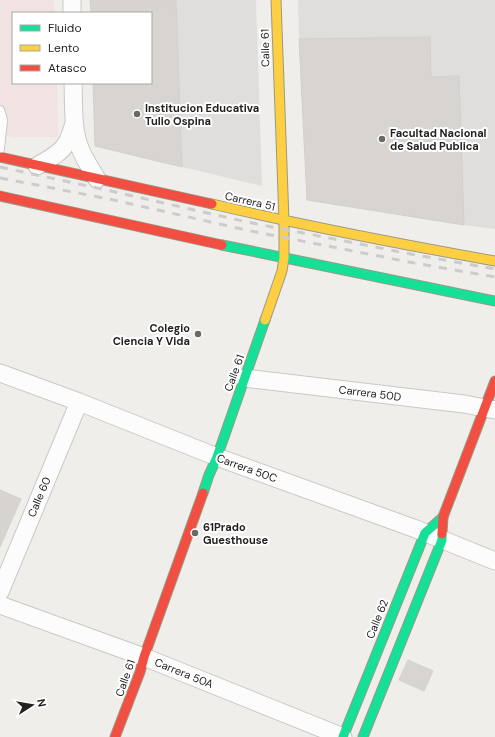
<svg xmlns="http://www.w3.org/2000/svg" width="495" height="737" viewBox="0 0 495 737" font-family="'DM Sans',sans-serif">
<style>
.residential{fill:#dfdedc}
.commercial{fill:#f1e3e1}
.building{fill:#d7d4d2;stroke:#d3d0cc}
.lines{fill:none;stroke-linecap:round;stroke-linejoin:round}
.lane-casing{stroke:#c9c8c7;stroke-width:10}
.street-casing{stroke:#c9c8c7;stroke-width:19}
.fast-casing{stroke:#999a82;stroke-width:11}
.slow-casing{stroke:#999a82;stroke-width:11}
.jam-casing{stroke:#999a82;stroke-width:11}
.lane{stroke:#fdfcfc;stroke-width:8}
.street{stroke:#fdfcfc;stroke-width:17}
.fast{stroke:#16e098;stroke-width:9}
.slow{stroke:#ffcf43;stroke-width:9}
.jam{stroke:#f24e42;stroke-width:9}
.rail{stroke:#ccc;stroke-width:3;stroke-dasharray:8 8;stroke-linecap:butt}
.poi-dot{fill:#6a6968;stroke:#fff;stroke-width:1.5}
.labels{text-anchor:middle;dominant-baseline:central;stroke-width:4;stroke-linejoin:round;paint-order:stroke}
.street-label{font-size:11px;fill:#222;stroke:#fff}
.poi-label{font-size:11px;font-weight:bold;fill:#222;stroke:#fff;text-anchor:start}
</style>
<rect width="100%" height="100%" fill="#f0eeeb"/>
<g class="residential">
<path d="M176,0h80l6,186 -80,-19z"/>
<path d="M298,0h197v229l-31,-4 -5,-149 -28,1 -1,-40 -131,2z"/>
</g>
<path class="commercial" d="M0,0h54l1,13h-42v70h44l1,54h-45l-13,-3z"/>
<g class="building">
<path d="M90,0h86l6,167 -87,-21 -2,-63h58v-70h-60z"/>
<path d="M430,37l1,40 28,-1 5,149 -157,-25 -8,-161z"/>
<path d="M0,490l21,9 -21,48z"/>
<path d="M408,660l25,11 -9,20 -25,-11z"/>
</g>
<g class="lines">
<defs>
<path id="lane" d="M0,110l3,10 -3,29"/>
<g id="street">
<path d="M72,0v13"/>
<path d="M73,83c1,22 -1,45 7,65 4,11 11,21 17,31"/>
<path d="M37,166c10,-6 23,-12 29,-22 4,-6 6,-14 8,-21"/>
<path d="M0,373l79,29 138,55 199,72 79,32"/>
<path d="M244,378l220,26 31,6"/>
<path d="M0,592l79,-190"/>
<path d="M0,605l144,52 199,80"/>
</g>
<g id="fast">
<path d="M222,245l273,56"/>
<path d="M203,493l6,-18 8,-18 48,-137"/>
<path d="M343,737l82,-204 18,-16"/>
<path d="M363,737l79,-197v-6"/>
</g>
<g id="slow">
<path d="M212,204c94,22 188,40 283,57"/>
<path d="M265,320l17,-49 2,-13v-37l-8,-221"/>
</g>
<g id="jam">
<path d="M0,157l212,47"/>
<path d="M0,196l222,49"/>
<path d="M442,534l1,-17 52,-136"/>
<path d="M115,737l25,-65 4,-15 59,-164"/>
</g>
</defs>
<use href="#lane" class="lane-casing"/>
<use href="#street" class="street-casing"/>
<use href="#fast" class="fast-casing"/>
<use href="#slow" class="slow-casing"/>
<use href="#jam" class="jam-casing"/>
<use href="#lane" class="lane"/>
<use href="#street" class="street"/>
<use href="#fast" class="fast"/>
<use href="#slow" class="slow"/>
<use href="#jam" class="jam"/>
<g class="rail">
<path d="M0,167l111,24 136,31 169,33 79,14"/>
<path d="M0,178l109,21 137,31 168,33 81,14"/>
</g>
</g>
<g class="poi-dot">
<circle cx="137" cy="114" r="4"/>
<circle cx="382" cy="139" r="4"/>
<circle cx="198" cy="334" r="4"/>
<circle cx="195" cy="533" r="4"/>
</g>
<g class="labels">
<g class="street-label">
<text transform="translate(265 48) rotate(-91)">Calle 61</text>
<text transform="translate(250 201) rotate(13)">Carrera 51</text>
<text transform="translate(234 373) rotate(-70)">Calle 61</text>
<text transform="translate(370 393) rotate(7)">Carrera 50D</text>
<text transform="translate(247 468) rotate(20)">Carrera 50C</text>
<text transform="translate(39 497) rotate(-67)">Calle 60</text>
<text transform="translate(377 619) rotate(-68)">Calle 62</text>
<text transform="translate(184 673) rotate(22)">Carrera 50A</text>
<text transform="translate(125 678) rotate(-71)">Calle 61</text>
</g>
<g class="poi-label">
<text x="145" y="108">Institucion Educativa<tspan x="145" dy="13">Tulio Ospina</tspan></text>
<text x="390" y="133">Facultad Nacional<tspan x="390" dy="13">de Salud Publica</tspan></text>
<text x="190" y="328" text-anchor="end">Colegio<tspan x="190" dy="13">Ciencia Y Vida</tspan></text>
<text x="203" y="527">61Prado<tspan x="203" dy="13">Guesthouse</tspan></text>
</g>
</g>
<rect x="12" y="12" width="140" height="72" fill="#ffffff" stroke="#a7a7a7"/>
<rect x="20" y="25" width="20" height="6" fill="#16e098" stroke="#a7a7a7"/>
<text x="48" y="32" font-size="12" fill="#222222">Fluido</text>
<rect x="20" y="45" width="20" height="6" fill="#ffcf43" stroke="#a7a7a7"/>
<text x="48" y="52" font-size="12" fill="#222222">Lento</text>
<rect x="20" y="65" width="20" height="6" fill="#f24e42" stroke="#a7a7a7"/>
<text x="48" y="72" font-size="12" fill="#222222">Atasco</text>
<g transform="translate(32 705) rotate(78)" stroke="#ffffff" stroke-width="3" paint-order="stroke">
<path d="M0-3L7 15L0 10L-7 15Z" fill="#222222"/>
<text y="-6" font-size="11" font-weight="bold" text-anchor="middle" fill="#222222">N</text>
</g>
</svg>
